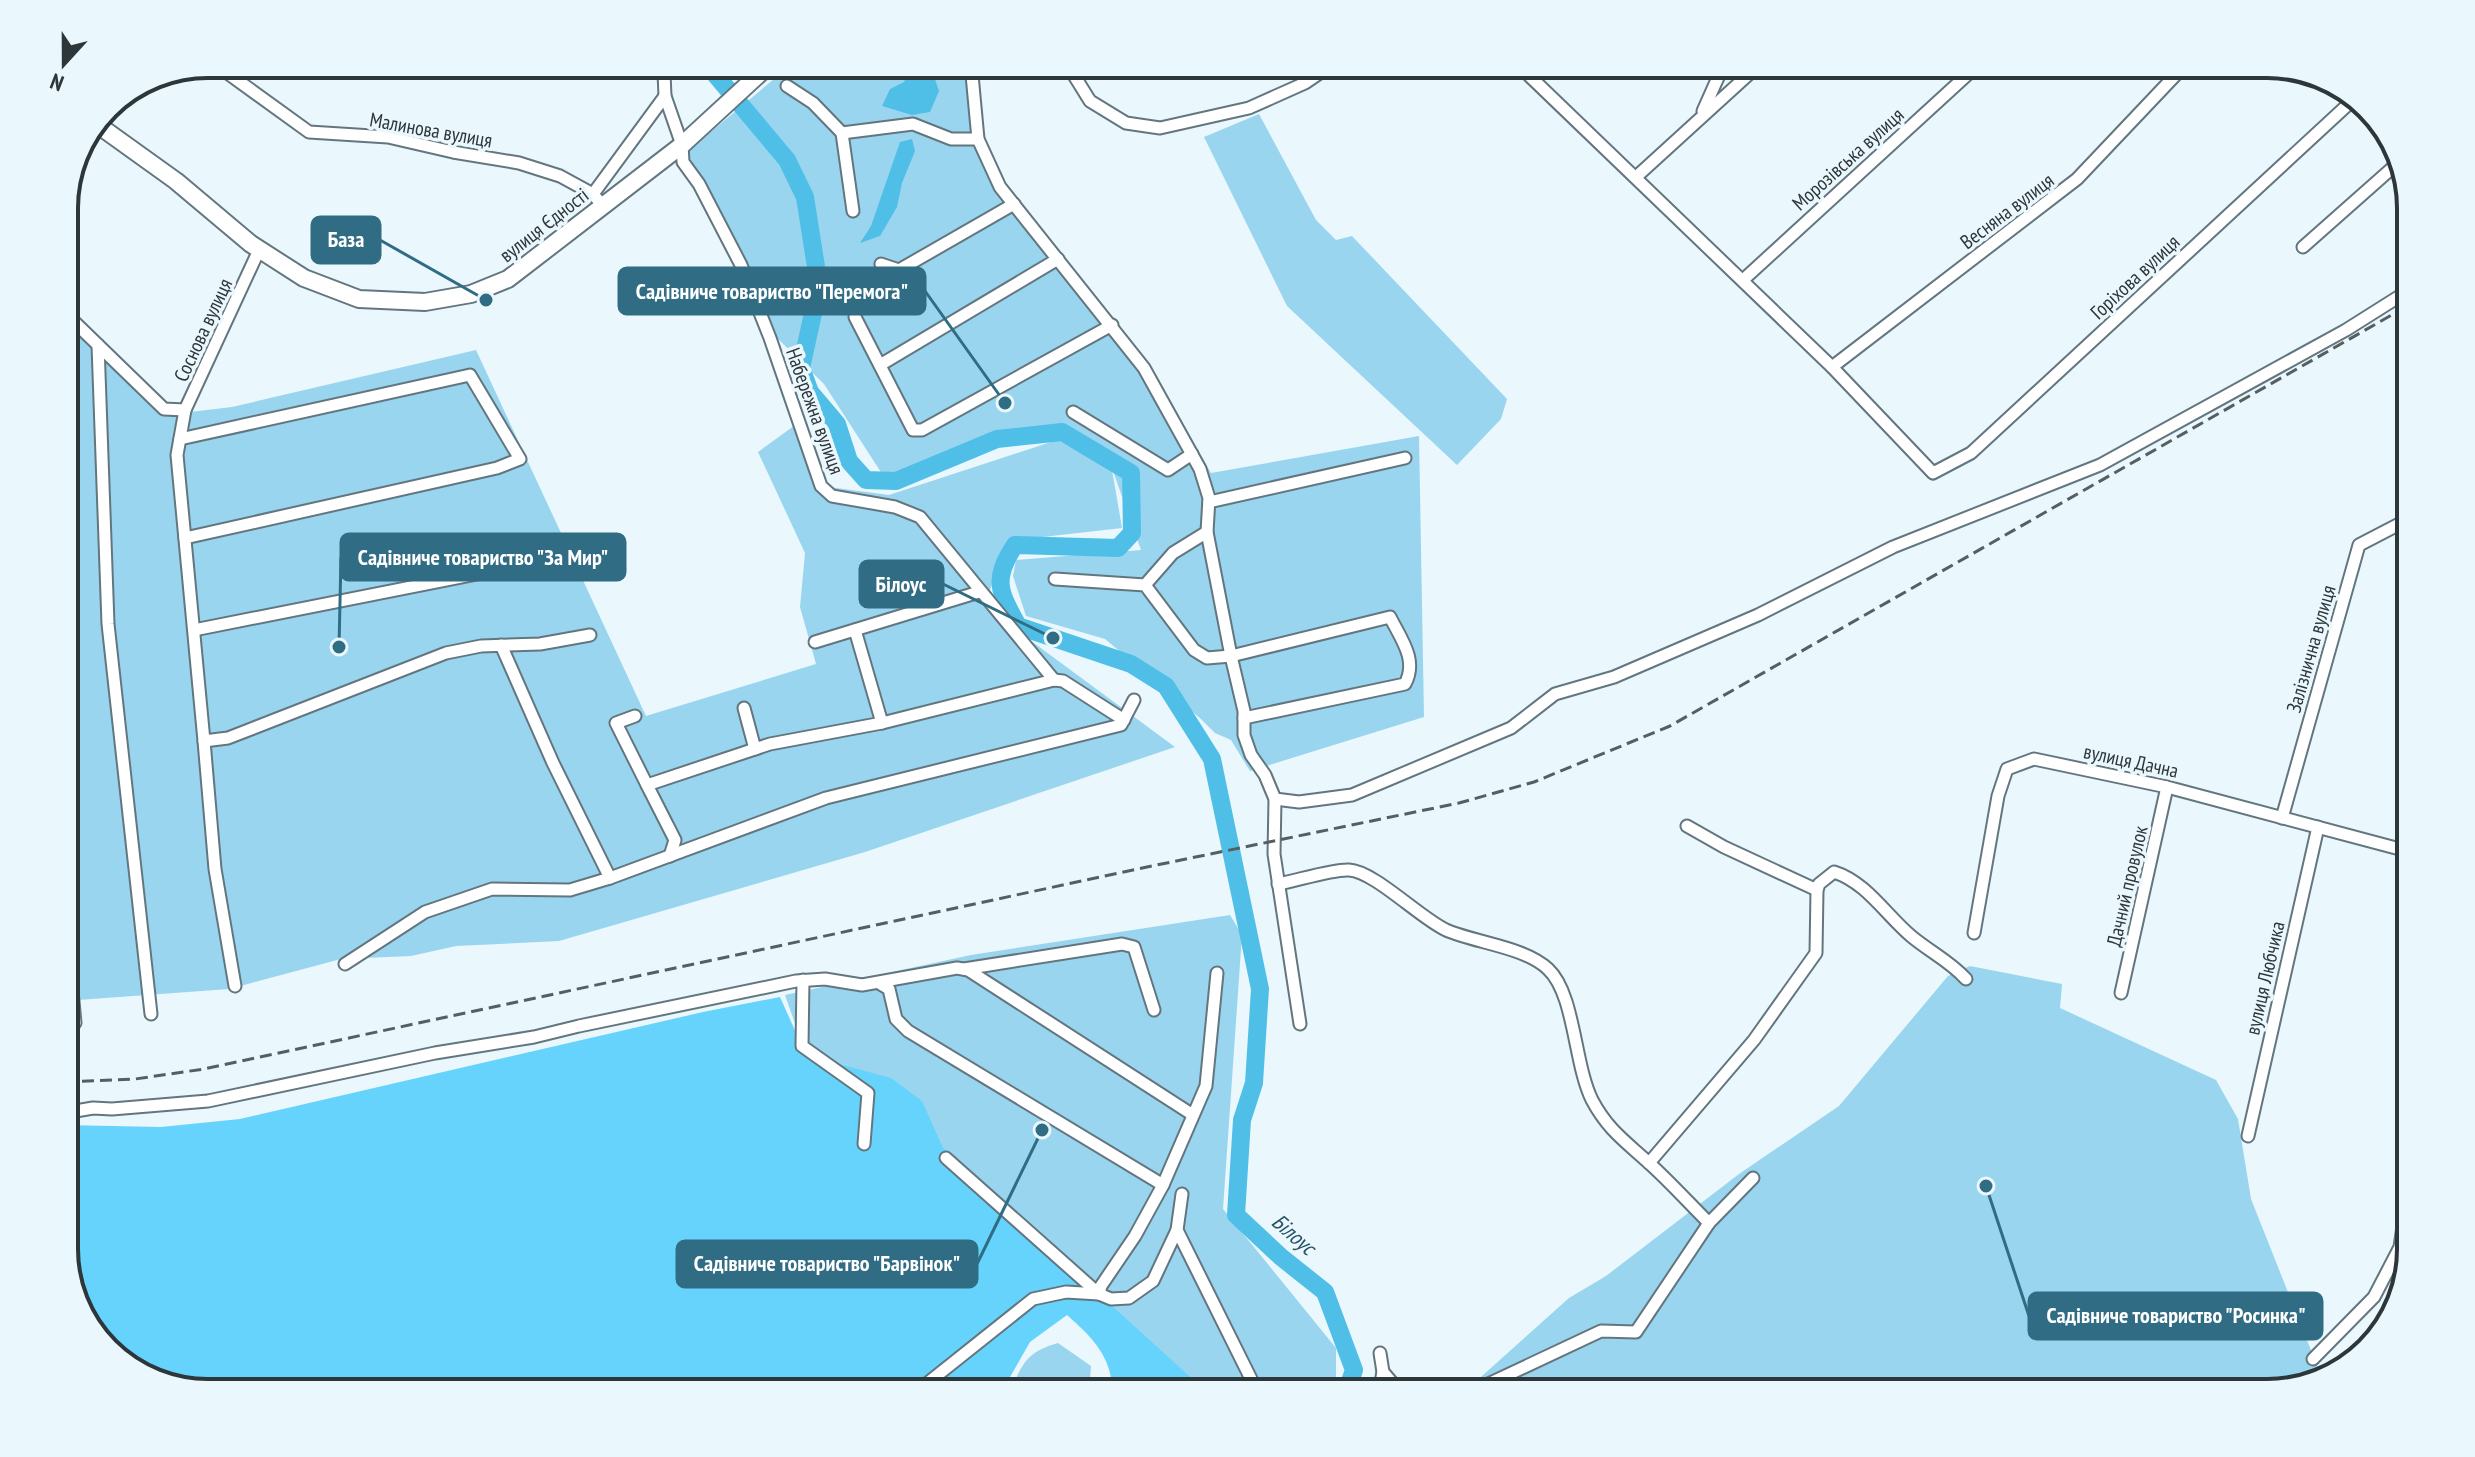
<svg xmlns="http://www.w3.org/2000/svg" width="2475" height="1457" viewBox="0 0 2475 1457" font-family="'PT Sans Narrow',sans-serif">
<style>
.green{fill:#99d5ee}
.forest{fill:#66d3fd}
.water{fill:#50bfe8}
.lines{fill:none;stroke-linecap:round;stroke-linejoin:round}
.river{stroke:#50bfe8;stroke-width:18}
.minor-casing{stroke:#63767f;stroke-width:15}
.secondary-casing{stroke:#63767f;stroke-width:20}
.minor{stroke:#fff;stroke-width:11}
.secondary{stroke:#fff;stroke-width:16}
.rail{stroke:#555f62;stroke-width:3;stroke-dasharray:12 6;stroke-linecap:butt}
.labels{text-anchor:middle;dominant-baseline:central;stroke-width:7;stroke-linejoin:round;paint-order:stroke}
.street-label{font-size:20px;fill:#2d3639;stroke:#eaf7fd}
.water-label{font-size:22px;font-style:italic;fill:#255365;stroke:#eaf7fd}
.rim{fill:none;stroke:#2d3639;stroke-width:4}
.leader{fill:none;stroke:#306d84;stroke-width:3}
.callout-dot{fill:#306d84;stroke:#eaf7fd;stroke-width:3}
.callout{fill:#306d84;stroke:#306d84;stroke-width:3}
.callout-label{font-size:22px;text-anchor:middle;font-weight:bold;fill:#fff}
</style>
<rect width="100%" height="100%" fill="#eaf7fd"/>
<g class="green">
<path d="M792,64h176l17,100 166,203 60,106 208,-37 5,281 -174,54 -19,-31 -16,-7 -14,-14 -96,-80 -79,-23 -13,-40 3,-16 125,-10 -34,-96 -36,-21 -30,-7 -90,28 -65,26 -62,-96 -50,-49 -40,-97 -51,-83z"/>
<path d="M1259,114l57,106 20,20 16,-4 155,163 -6,20 -44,46 -170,-159 -83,-169z"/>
<path d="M64,315l17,13 84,87 67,-8 244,-57 170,366 170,-52 -16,-57 5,-54 -47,-101 40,-29 23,63 68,9 168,-55 55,30 10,58 -114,13 -18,49 25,39 160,118 -310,105 -306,89 -103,5 -45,10 -70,3 -112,30 -165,12z"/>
<path d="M1230,915l12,20 -19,274 113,139v45h-135l-395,-338 -21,-60 186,-40z"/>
<path d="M1970,966l92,18 -2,24 156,72 22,39 13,80 71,179 -55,15h-804l106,-95 37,-22 133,-102 100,-68 109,-130z"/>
<path d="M1058,1343l33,23 -2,27h-79c12,-29 16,-41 48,-50z"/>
</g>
<path class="forest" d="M780,997l26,58 85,23 31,23 21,47 80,70 76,76 100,91 3,8h-89c-2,-37 -19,-54 -46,-78l-37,27 -29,51h-793l-72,-19 -52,-53 -20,-63v-133l97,2 79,-8 463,-107z"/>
<g class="water">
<path d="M912,64h20v6l7,21 -9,21 -18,3 -30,-9 8,-17 14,-7z"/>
<path d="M912,139l3,12 -13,32 -5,24 -17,29 -20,7 11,-17 29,-84z"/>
</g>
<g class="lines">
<path class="river" d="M703,64l11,9 73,87 18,37 14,89 -18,82 9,24 27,32 12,37 17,19 30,1 101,-42 65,-7 69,41 1,60 -14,15 -103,-3c-23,35 -16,46 3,81l113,38 35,22 46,73 48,230 -6,94 -12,37 -6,95 45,42 44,35 29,78 -8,23"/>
<defs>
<g id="minor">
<path d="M215,64l94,68 79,5 65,15 66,11 41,13 33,18 9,11"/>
<path d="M652,64l12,9 1,23 17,49 1,17 16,22 42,81 29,73 51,148 11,10 63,11 25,10 134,163"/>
<path d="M971,64l7,75 22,48 144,181 56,101 9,29 -2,34 24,124 13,55v24l7,20 14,20 10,24 -1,55 26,170"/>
<path d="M1067,64l23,37 36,22 34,5 89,-20 56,-25 28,-19"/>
<path d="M1517,64l315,303 101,106 38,-20 383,-354"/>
<path d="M787,86l26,17 29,30 71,-9 38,15h27"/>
<path d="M1703,111l21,-47"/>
<path d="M842,133l11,78"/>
<path d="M1636,177l124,-113"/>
<path d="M593,194l72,-98"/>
<path d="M2303,247l96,-85"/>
<path d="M881,264l18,6 115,-66"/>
<path d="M1743,280l236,-216"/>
<path d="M64,312l100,97 21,1 74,-160"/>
<path d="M855,317l58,113h9l190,-105"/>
<path d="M98,345l10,279 43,390"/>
<path d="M880,365l178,-106"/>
<path d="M1832,367l245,-188 109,-115"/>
<path d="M185,410l-8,45 27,286 24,-3 218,-85 35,-7 59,-2 50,-9"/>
<path d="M1073,412l95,58 24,-16"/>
<path d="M180,439l290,-64 50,84 -23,9 -312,70"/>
<path d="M1209,502l196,-44"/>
<path d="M1055,579l90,6 49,65 13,8 24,-2 159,-39c11,22 28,43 15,67l-161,34"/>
<path d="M1145,585l28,-32 34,-21"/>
<path d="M194,630l363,-72"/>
<path d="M855,630l27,93"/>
<path d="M815,642l164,-50"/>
<path d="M501,645l52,118 57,115"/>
<path d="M744,708l11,41"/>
<path d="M635,716l-19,7 31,62"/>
<path d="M204,741l11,128 20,117"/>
<path d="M1275,799l24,3 53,-7 159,-67 44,-34 59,-17 144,-62 135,-68 207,-82 246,-135 65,-41"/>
<path d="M2282,818l77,-273 52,-27"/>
<path d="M1687,826l37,21 93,43"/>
<path d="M670,856l5,-16 -28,-55 123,-41 112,-21 172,-43 9,1 61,39"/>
<path d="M1278,884c18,-3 54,-15 71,-14 25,1 71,48 97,60 30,13 79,17 102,39 27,25 26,95 44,131 16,30 33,41 57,63 21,19 40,40 60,60"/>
<path d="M64,903l11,120"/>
<path d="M1974,933l24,-137 9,-27 27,-10 133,28 244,65"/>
<path d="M345,964l80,-52 67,-23 78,1 40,-12 216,-80 295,-73 13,-25"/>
<path d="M964,969l158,-25 12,3 20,63"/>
<path d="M803,980l-1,66 66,47 -4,51"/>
<path d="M879,983l10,6 7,30 12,12 255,154"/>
<path d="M2121,993l46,-206"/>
<path d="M64,1113l29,-5 19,1 96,-8 227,-48 99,-16 45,-11 217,-45 29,-2 37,6 95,-17 11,2 225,145"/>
<path d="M2248,1136l70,-309"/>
<path d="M946,1158l153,136"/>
<path d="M1649,1163l105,-123 62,-87 1,-63 2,-6 15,-12c32,10 52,43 77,64 19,16 39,25 55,43"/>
<path d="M1177,1230l81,163"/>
<path d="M1099,1294l2,-8 34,-50 28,-51 43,-99 11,-113"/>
<path d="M2313,1359l61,-62 26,-50 11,-76"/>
<path d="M1383,1372l18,21"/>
<path d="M915,1393l118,-94 33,-7 33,2 12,5 18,-1 24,-17 24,-51 5,-36"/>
<path d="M1051,1393l1,-7"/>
<path d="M1379,1393l4,-21 -3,-19"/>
<path d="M1469,1393l132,-62 35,1 73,-109 44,-45"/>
</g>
<path id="secondary" d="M98,125l78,56 75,63 53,34 55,21 66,3 46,-8 37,-15 174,-134 88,-81"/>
</defs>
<use href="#minor" class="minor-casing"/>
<use href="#secondary" class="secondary-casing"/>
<use href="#minor" class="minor"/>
<use href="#secondary" class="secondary"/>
<path class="rail" d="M64,1082l71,-3 69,-10 943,-202 312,-64 75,-21 136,-56 741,-422"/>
</g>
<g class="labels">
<g class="street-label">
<text transform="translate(431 130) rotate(10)">Малинова вулиця</text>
<text transform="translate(1848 159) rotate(-42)">Морозівська вулиця</text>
<text transform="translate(2007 211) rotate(-37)">Весняна вулиця</text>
<text transform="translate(544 225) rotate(-38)">вулиця Єдності</text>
<text transform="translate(2135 277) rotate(-43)">Горіхова вулиця</text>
<text transform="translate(203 330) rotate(-65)">Соснова вулиця</text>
<text transform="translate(815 411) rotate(70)">Набережна вулиця</text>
<text transform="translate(2311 649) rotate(-74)">Залізнична вулиця</text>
<text transform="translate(2131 761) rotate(12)">вулиця Дачна</text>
<text transform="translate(2127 886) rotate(-77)">Дачний провулок</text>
<text transform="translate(2265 978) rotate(-77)">вулиця Любчика</text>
</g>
<g class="water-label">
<text transform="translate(1294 1234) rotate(41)">Білоус</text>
</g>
</g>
<path d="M0 0H2475V1457H0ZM208 78H2267A130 130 0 0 1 2397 208V1249A130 130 0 0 1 2267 1379H208A130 130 0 0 1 78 1249V208A130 130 0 0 1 208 78Z" fill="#eaf7fd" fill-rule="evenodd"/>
<path class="rim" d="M208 78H2267A130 130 0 0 1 2397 208V1249A130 130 0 0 1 2267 1379H208A130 130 0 0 1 78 1249V208A130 130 0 0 1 208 78Z"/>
<path class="leader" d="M486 300L380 240M1005 403L925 291M339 647L341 557M1053 638L943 584M1042 1130L977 1264M1986 1186L2029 1316"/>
<g class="callout-dot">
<circle cx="486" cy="300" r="8"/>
<circle cx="1005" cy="403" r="8"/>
<circle cx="339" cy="647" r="8"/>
<circle cx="1053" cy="638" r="8"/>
<circle cx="1042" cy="1130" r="8"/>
<circle cx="1986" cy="1186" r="8"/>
</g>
<g class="callout">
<rect x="312" y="217" width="68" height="46" rx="8"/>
<rect x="619" y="268" width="306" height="46" rx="8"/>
<rect x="341" y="534" width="284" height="46" rx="8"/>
<rect x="860" y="561" width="83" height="46" rx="8"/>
<rect x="677" y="1241" width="300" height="46" rx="8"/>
<rect x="2029" y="1293" width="293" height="46" rx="8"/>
</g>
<g class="callout-label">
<text x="346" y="247">База</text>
<text x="772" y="299">Садівниче товариство "Перемога"</text>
<text x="483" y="565">Садівниче товариство "За Мир"</text>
<text x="901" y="592">Білоус</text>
<text x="827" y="1271">Садівниче товариство "Барвінок"</text>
<text x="2176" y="1323">Садівниче товариство "Росинка"</text>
</g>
<g transform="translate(64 64) rotate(201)" stroke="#eaf7fd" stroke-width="6" paint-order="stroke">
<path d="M0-6L14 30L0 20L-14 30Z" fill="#2d3639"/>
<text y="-12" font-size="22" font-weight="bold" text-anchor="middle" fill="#2d3639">N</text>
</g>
</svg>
